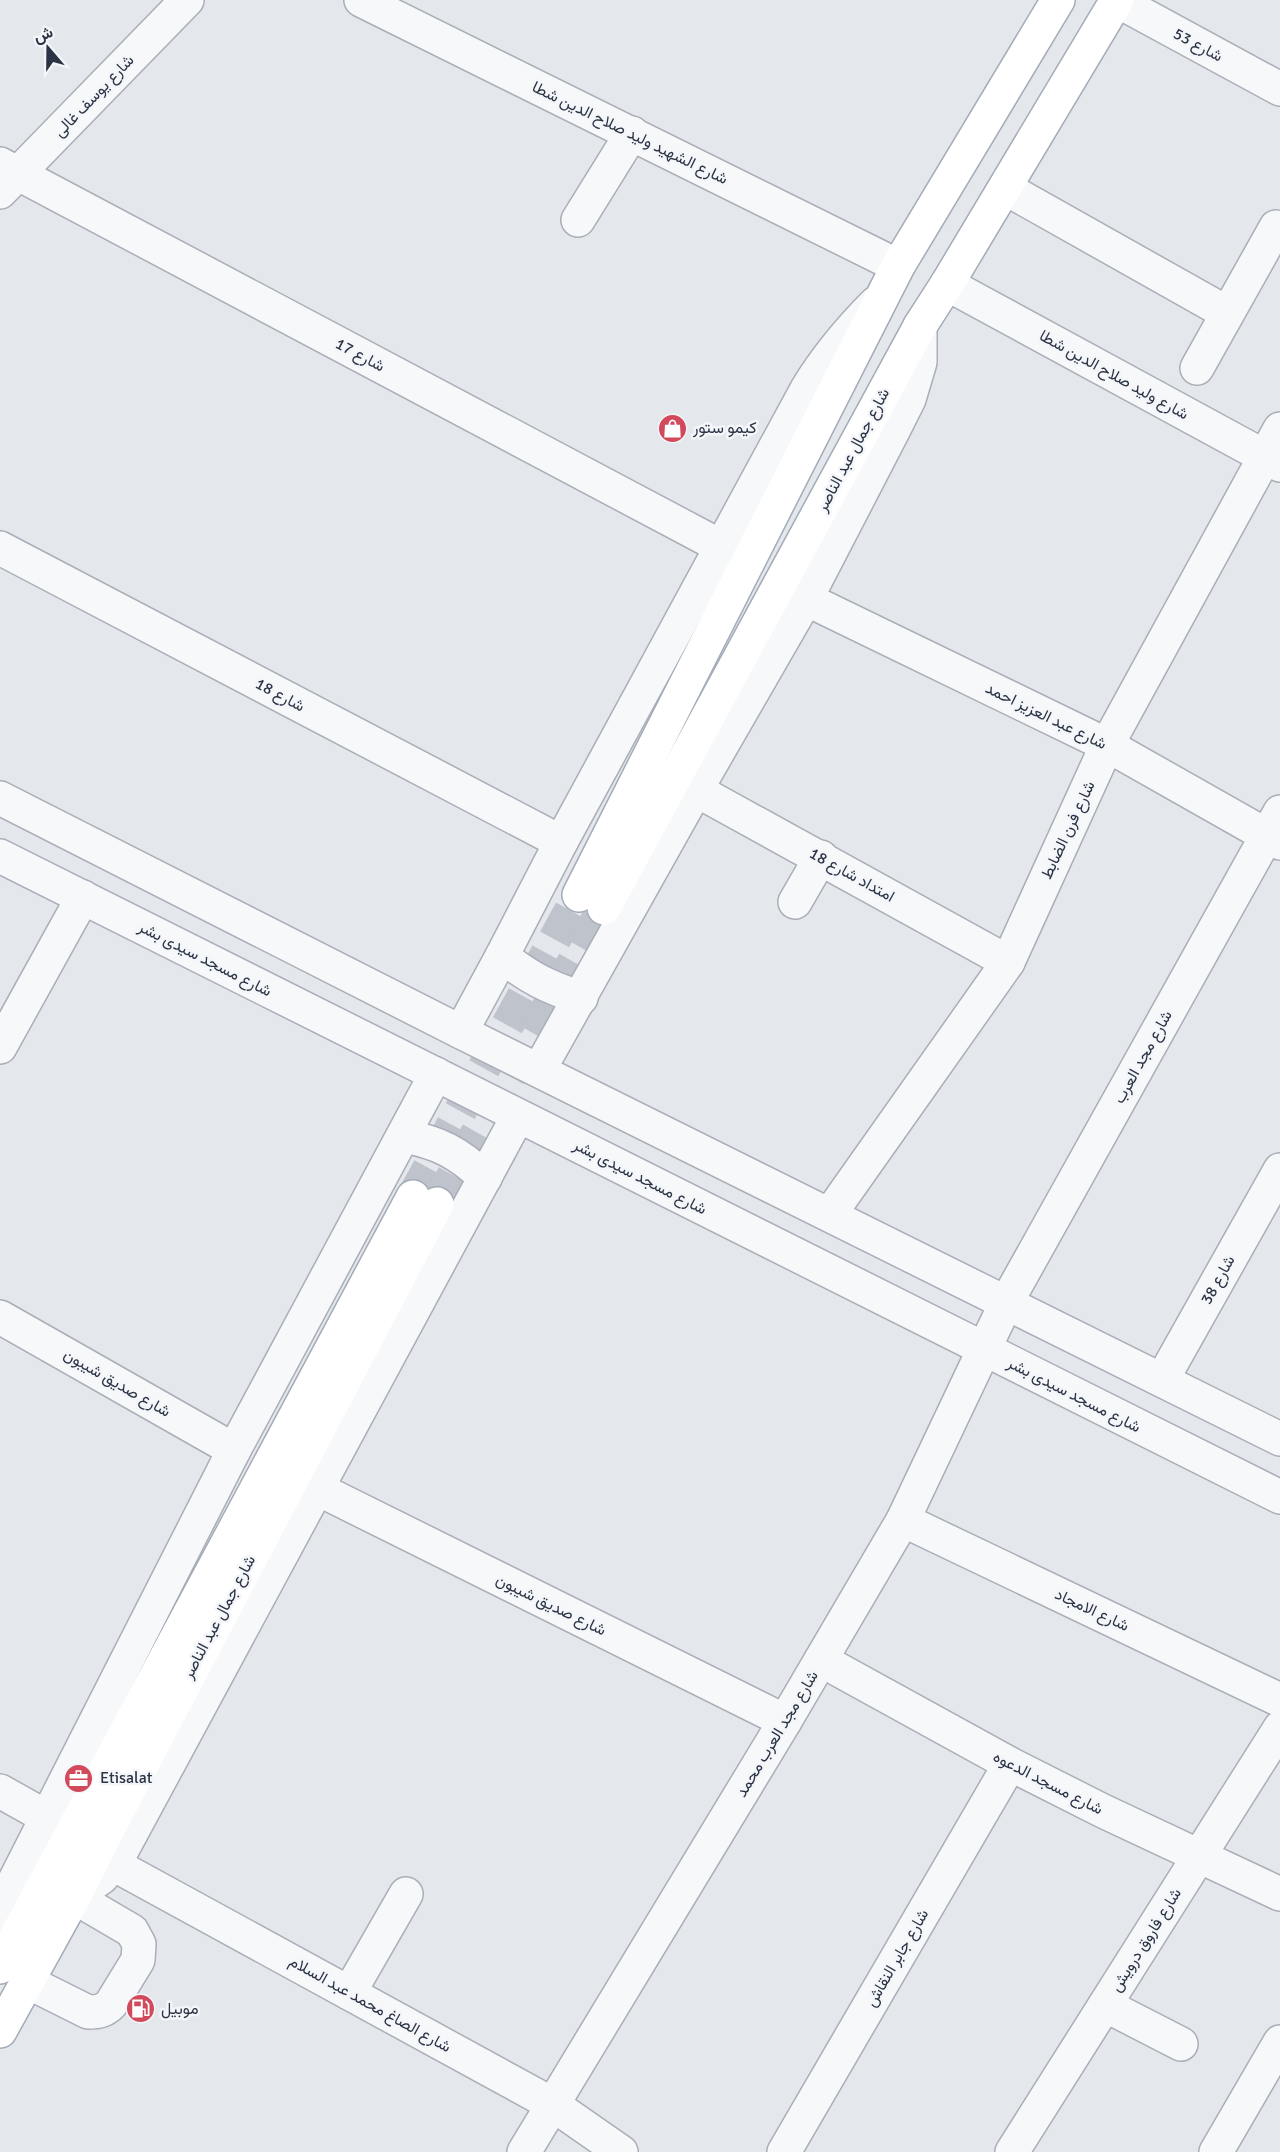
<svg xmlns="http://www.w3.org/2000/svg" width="1280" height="2152" viewBox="0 0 1280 2152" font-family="Signika,Vazirmatn,sans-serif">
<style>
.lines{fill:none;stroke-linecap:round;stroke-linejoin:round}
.major-tunnel{stroke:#bfc3cb;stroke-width:33;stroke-dasharray:33 16;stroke-linecap:butt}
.minor-casing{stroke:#a9aeb7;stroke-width:36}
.major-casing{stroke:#a3abb8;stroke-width:36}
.minor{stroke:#f7f8fa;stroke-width:33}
.major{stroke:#fff;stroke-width:33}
.labels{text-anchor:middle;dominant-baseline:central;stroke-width:5;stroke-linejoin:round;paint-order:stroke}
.street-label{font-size:16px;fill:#2b3445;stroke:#f4f6f9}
.poi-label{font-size:16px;fill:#2b3445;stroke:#f4f6f9;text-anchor:start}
</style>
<rect width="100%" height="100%" fill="#e4e7ec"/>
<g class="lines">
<g class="major-tunnel">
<path d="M413,1197l166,-302"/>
<path d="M437,1204l167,-296"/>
</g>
<defs>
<g id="minor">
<path d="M361,0l537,266"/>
<path d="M1116,0l164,89"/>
<path d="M0,164l720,382"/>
<path d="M1005,188l222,125"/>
<path d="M0,192l187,-192"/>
<path d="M578,220l54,-87"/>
<path d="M947,284l333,181"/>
<path d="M1197,368l79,-141"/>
<path d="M0,548l561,294"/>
<path d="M806,599l301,146 173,98"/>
<path d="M696,790l312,172"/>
<path d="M0,798l461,234 819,407"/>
<path d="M0,856l1280,641"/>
<path d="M795,902l26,-45"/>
<path d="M502,956c27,22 46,31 79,42"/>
<path d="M461,1032l41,-76 59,-114 246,-453c20,-33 42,-59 69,-86"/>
<path d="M0,1047l83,-150"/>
<path d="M539,1070l157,-280 110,-191 87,-168 16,-32 11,-37v-36"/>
<path d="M403,1136c35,6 56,17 82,42"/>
<path d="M830,1214l178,-252 99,-217 173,-316"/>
<path d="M0,1317l234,133"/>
<path d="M1162,1380l118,-210"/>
<path d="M318,1489l467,232"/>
<path d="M903,1520l377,180"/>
<path d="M821,1660l189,104 93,47 177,83"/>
<path d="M0,1791l66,37"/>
<path d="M113,1864l439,240 69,48"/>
<path d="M3,1962l1,-35 5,-35 225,-442 202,-376"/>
<path d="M28,1982l60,30c10,0 16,-1 23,-8l27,-44 1,-16 -7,-13 -58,-34 28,-20 19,-25 397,-736"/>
<path d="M349,1993l57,-99"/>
<path d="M1105,2005l76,39"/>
<path d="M524,2152l261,-431 118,-201 103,-217 274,-491"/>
<path d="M784,2152l226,-388"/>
<path d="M1012,2152l268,-424"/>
<path d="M1216,2152l64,-110"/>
</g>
<g id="major">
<path d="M579,895l319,-629 160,-266"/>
<path d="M604,908l316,-582 27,-42 170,-284"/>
<path d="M0,1967l413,-770"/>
<path d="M0,2031l74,-134 31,-62 332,-631"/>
</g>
</defs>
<use href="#minor" class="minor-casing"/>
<use href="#major" class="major-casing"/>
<use href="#minor" class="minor"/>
<use href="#major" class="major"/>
</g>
<defs>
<symbol id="shop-disc" viewBox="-11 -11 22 22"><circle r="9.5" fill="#d1495b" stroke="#f4f6f9"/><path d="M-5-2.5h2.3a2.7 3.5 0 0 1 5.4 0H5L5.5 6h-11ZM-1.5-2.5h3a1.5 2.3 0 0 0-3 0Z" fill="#fff"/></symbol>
<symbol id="office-disc" viewBox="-11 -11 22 22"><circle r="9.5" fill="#d1495b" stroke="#f4f6f9"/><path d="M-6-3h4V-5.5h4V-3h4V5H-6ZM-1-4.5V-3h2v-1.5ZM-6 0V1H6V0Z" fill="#fff"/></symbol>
<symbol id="fuel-disc" viewBox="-11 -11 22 22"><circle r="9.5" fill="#d1495b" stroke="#f4f6f9"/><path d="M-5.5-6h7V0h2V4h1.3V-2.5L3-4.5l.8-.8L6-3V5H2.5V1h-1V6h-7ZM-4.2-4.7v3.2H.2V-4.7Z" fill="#fff"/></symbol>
</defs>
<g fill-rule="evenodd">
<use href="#shop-disc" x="656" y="412" width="33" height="33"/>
<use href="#office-disc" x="62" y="1762" width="33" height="33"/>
<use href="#fuel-disc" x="124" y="1992" width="33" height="33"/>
</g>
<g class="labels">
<g class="street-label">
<text transform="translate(1198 45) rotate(28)">شارع 53</text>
<text transform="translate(94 96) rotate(-46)">شارع يوسف غالى</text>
<text transform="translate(630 133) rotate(26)">شارع الشهيد وليد صلاح الدين شطا</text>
<text transform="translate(360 355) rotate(28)">شارع 17</text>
<text transform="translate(1114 375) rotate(29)">شارع وليد صلاح الدين شطا</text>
<text transform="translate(853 450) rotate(-62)">شارع جمال عبد الناصر</text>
<text transform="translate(280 695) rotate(28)">شارع 18</text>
<text transform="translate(1046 716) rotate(26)">شارع عبد العزيز احمد</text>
<text transform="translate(1068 830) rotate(-65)">شارع فرن الضابط</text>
<text transform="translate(852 875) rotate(29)">امتداد شارع 18</text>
<text transform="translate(205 959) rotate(27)">شارع مسجد سيدى بشر</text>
<text transform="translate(1143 1057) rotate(-61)">شارع مجد العرب</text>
<text transform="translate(640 1177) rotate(27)">شارع مسجد سيدى بشر</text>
<text transform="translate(1218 1280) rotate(-61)">شارع 38</text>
<text transform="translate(117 1383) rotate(30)">شارع صديق شيبون</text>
<text transform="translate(1074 1395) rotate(27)">شارع مسجد سيدى بشر</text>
<text transform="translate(551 1605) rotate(26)">شارع صديق شيبون</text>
<text transform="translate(1092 1610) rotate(25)">شارع الامجاد</text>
<text transform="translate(219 1617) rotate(-62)">شارع جمال عبد الناصر</text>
<text transform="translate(777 1734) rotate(-59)">شارع مجد العرب محمد</text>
<text transform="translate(1048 1783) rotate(27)">شارع مسجد الدعوه</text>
<text transform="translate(1146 1940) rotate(-58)">شارع فاروق درويش</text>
<text transform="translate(897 1958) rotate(-60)">شارع جابر النقاش</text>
<text transform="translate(370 2004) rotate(29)">شارع الصاغ محمد عبد السلام</text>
</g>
<g class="poi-label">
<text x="693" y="428">كيمو ستور</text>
<text x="100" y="1778">Etisalat</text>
<text x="161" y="2009">موبيل</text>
</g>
</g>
<g transform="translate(48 48) rotate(340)" stroke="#f4f6f9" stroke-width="4.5" paint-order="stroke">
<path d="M0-4.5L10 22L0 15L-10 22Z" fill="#2b3445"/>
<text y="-9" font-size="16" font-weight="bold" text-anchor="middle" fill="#2b3445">ش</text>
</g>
</svg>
